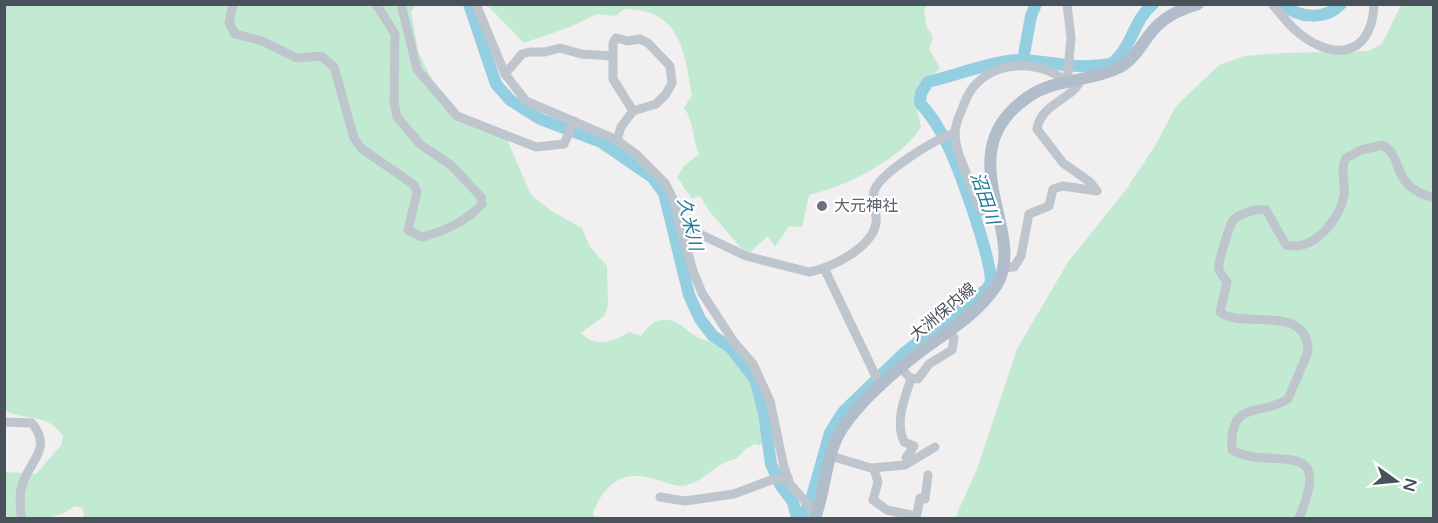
<svg xmlns="http://www.w3.org/2000/svg" width="1438" height="523" viewBox="0 0 1438 523" font-family="'Varela Round','Noto Sans JP',sans-serif">
<style>
.green{fill:#c2ead3}
.lines{fill:none;stroke-linecap:round;stroke-linejoin:round}
.river{stroke:#94cfe1;stroke-width:12}
.minor{stroke:#bfc5cc;stroke-width:9}
.major{stroke:#b1bdca;stroke-width:12}
.worship-dot{fill:#6b7280;stroke:#fff;stroke-width:2}
.labels{text-anchor:middle;dominant-baseline:central;stroke-width:4.5;stroke-linejoin:round;paint-order:stroke}
.worship-label{font-size:16px;fill:#5b616d;stroke:#fff;text-anchor:start}
.street-label{font-size:16px;fill:#49515a;stroke:#fff}
.water-label{font-size:18px;font-style:italic;fill:#1d7a99;stroke:#fff}
</style>
<rect width="100%" height="100%" fill="#f1efef"/>
<g class="green">
<path d="M417,4l-6,8 7,39 19,39 23,25 47,25 24,55 22,17 29,16 8,19 17,19 1,40 -4,10 -23,17c14,15 33,9 48,-1l12,4c6,-7 12,-16 21,-16 16,-2 20,8 32,15 8,5 17,6 25,11 15,8 32,33 39,50 5,15 1,30 6,45l-5,5 -4,-2c-9,4 -11,7 -18,14 -3,2 -9,3 -13,5 -12,6 -21,17 -34,21 -12,5 -21,-1 -32,-4 -34,-11 -52,1 -65,33l2,5h-511l-1,-10 -8,-2c-20,16 -46,12 -70,12v-46l31,2 25,-29 2,-9c-18,-25 -35,-13 -58,-26v-405z"/>
<path d="M487,5h442l-5,4 2,16 7,13 -4,11 11,19 -20,19 -4,16 5,24c-19,32 -76,60 -112,68l-7,32 -13,-1 -14,21 -7,-11 -21,19 -38,-44 -9,-15 -8,3 -15,-22 7,-11 15,-12c-7,-15 -5,-33 -15,-46l8,-13c-8,-44 -11,-85 -67,-86l-10,7 -18,-2 -27,13 -46,16z"/>
<path d="M1401,5h32v513h-478l22,-49 40,-120 51,-87 57,-71 30,-45 21,-40 43,-41 25,-9 39,-3 85,-2 14,-7z"/>
</g>
<g class="lines">
<g class="river">
<path d="M469,4l27,80 14,16 30,19 61,23 51,35 12,16 25,102 11,24 13,17 17,11 25,32 9,34 7,51 10,22 12,16 4,16"/>
<path d="M1283,4c16,15 43,16 58,0"/>
<path d="M1023,60l8,-44 5,-12"/>
<path d="M801,518l10,-18 19,-67 13,-21 61,-59 83,-64 4,-7c0,-25 -31,-111 -43,-136 -7,-15 -16,-30 -28,-43l1,-10 7,-11c26,-6 70,-23 95,-22 33,2 52,10 88,4 21,-15 22,-44 42,-60"/>
</g>
<g class="minor">
<path d="M233,4l-4,19 6,11 27,7 35,17 24,-2 13,11 20,71 7,10 53,37 3,7 -9,38 14,7c21,-5 46,-17 60,-33l-1,-7 -30,-32 -30,-20 -24,-28 -3,-15 1,-68 -19,-30"/>
<path d="M401,4l16,65 40,47 79,31 28,-3 10,-23"/>
<path d="M476,4l29,70 21,27 91,39 19,14 29,29 8,16 20,72 9,22 32,49 19,22 17,37 14,66 6,17 27,31"/>
<path d="M1067,4l4,34 -4,44"/>
<path d="M1272,4c7,8 14,17 22,25 35,32 78,31 80,-25"/>
<path d="M505,74l17,-20 8,-2h15l15,-4 21,6 31,2"/>
<path d="M617,140l4,-13 12,-16 -20,-32v-36l3,-5 12,3 12,-2 8,4 22,23 2,17 -6,11 -10,10 -23,7"/>
<path d="M998,221c-16,-3 -20,-19 -26,-34 -6,-16 -18,-38 -17,-56 1,-8 4,-15 7,-22 3,-8 7,-18 13,-24 24,-26 66,-24 92,-3"/>
<path d="M681,225l65,31 63,16c22,-4 63,-24 67,-49 2,-12 -7,-24 0,-36 10,-17 60,-49 79,-54"/>
<path d="M824,268l57,119"/>
<path d="M1002,268l12,-1 7,-11 8,-42 20,-8 4,-17 10,-3 34,5 -7,-9 -27,-19 -26,-34c4,-26 37,-30 44,-50"/>
<path d="M902,369l9,10c-7,20 -16,43 -7,63l10,4 -8,12 2,5"/>
<path d="M910,378l8,1 11,-15 23,-14 2,-12 -4,-7"/>
<path d="M4,422l28,1c22,28 -5,38 -11,66 -2,9 0,21 0,29"/>
<path d="M831,456l43,13 4,13 -5,18 14,10 29,6"/>
<path d="M872,468l33,-3 30,-18"/>
<path d="M660,497l25,4 49,-7 37,-14 17,-2"/>
<path d="M916,518l4,-20 5,1 3,-24"/>
<path d="M1299,518c36,-85 -27,-46 -67,-68 -3,-52 29,-33 56,-51l20,-47c1,-50 -68,-22 -88,-40l7,-30c-2,-3 -6,-8 -8,-12 -2,-6 11,-47 15,-51 8,-6 23,-11 32,-9l20,35c28,7 54,-26 58,-50 2,-14 -5,-23 2,-37l15,-8 21,-5c23,10 6,41 52,53"/>
</g>
<path class="major" d="M815,518c11,-29 10,-64 28,-91 21,-30 55,-59 85,-81 24,-17 52,-35 68,-60 34,-52 -51,-132 32,-189 27,-19 62,-15 90,-29 18,-9 24,-26 37,-40 12,-13 27,-19 43,-24"/>
</g>
<circle class="worship-dot" cx="822" cy="206" r="6"/>
<g class="labels">
<g class="worship-label">
<text x="834" y="206">大元神社</text>
</g>
<g class="street-label">
<text transform="translate(943 312) rotate(-40)">大洲保内線</text>
</g>
<g class="water-label">
<text transform="translate(985 198) rotate(71)">沼田川</text>
<text transform="translate(690 224) rotate(76)">久米川</text>
</g>
</g>
<rect width="1438" height="523" fill="none" stroke="#49515a" stroke-width="12"/>
<g transform="translate(1396 481) rotate(105)" stroke="#ffffff" stroke-width="4.5" paint-order="stroke">
<path d="M0-4.5L10 22L0 15L-10 22Z" fill="#49515a"/>
<text y="-9" font-size="16" font-weight="bold" text-anchor="middle" fill="#49515a">N</text>
</g>
</svg>
